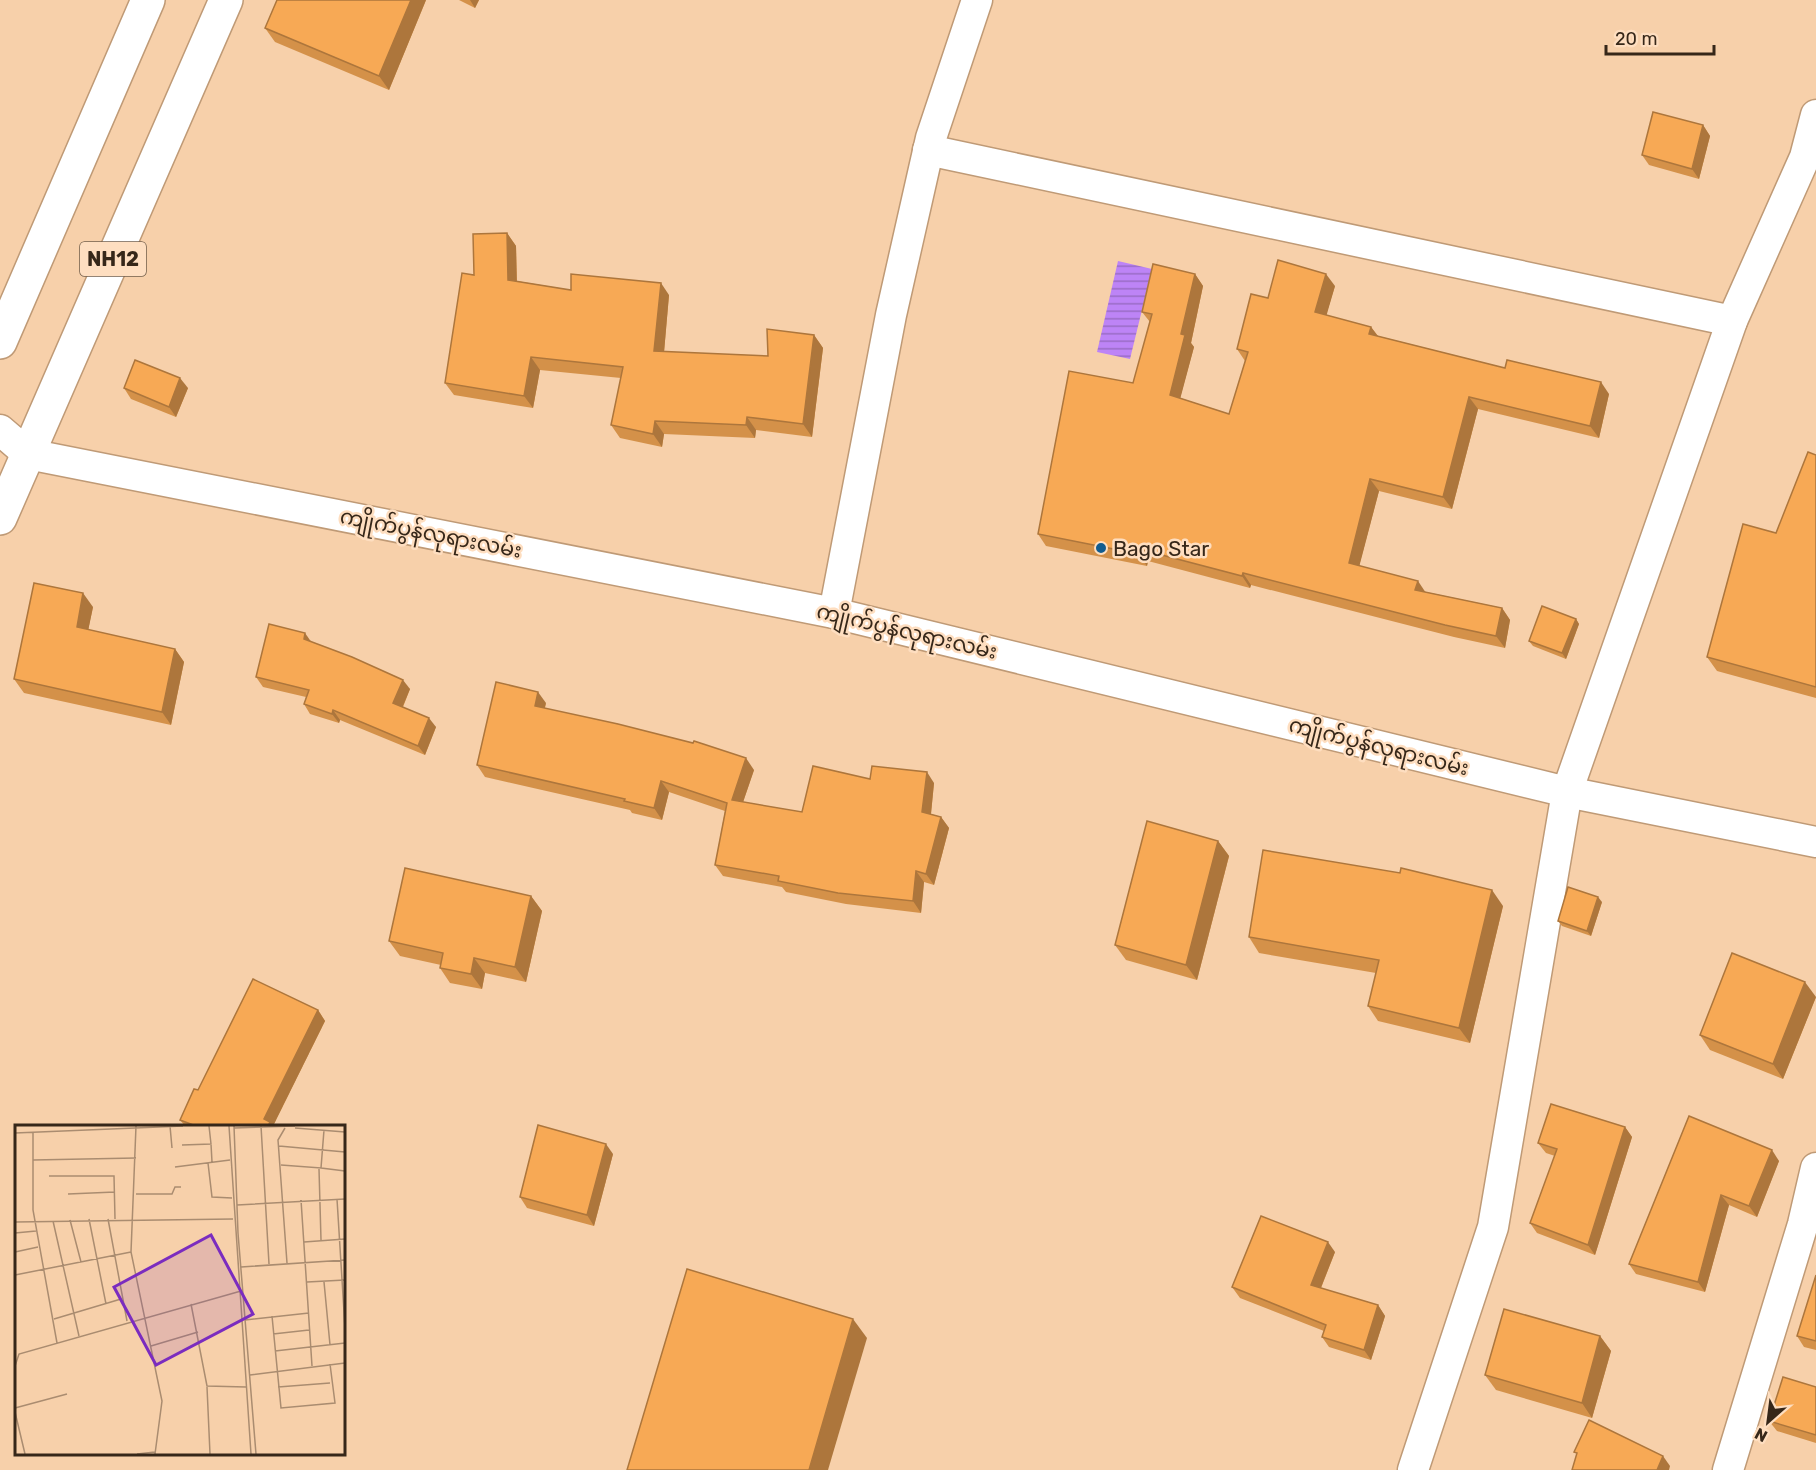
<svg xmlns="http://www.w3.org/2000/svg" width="1816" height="1470" viewBox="0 0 1816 1470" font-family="Rubik,'Noto Sans Myanmar',sans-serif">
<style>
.water{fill:url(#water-rules)}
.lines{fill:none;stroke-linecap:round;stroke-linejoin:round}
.minor-casing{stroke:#bf9a76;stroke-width:33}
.trunk-casing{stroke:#bf9a76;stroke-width:36}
.minor{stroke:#fff;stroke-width:30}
.trunk{stroke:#fff;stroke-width:33}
.wall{fill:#d49149}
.shaded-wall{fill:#ad763c}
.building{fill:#f7a955;stroke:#ad763c;stroke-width:1.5}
.poi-dot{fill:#125c8f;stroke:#fedec0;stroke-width:2}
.labels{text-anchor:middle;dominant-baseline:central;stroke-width:5;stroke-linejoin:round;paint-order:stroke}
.shield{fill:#fedec0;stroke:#725e4b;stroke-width:1.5}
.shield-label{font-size:20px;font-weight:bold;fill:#362719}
.street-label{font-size:21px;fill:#362719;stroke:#fedec0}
.poi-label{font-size:21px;fill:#362719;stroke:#fedec0;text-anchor:start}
.inset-road{fill:none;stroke:#aa8c70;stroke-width:1.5}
.view{fill:#7b2cbf;fill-opacity:0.15;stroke:#7b2cbf;stroke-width:3}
.inset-edge{fill:none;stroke:#362719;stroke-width:3}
</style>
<defs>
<pattern id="water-rules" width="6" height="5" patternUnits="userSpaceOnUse" patternTransform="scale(1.5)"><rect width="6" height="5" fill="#bd84f6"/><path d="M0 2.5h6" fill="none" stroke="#9a6cc6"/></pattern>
</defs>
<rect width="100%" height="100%" fill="#f7d0aa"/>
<path class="water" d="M1118,261l34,8 -22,90 -33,-7z"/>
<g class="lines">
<defs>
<g id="minor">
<path d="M928,150l804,171"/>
<path d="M0,430l28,24 806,159 733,179 249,50"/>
<path d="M834,613l57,-298 40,-177 46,-138"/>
<path d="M1413,1470l80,-243 74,-435 165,-471 73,-164 11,-42"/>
<path d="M1728,1470l75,-246 13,-56"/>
</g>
<g id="trunk">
<path d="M0,342l148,-342"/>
<path d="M0,518l226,-518"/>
</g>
</defs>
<use href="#minor" class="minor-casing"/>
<use href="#trunk" class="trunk-casing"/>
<use href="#minor" class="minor"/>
<use href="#trunk" class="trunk"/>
</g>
<g class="wall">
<path d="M426,0l-37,90 -114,-48 -10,-14z"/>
<path d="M459,0h20l-4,8z"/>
<path d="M1703,125l7,11 -11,43 -50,-14 -7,-10z"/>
<path d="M507,233l9,13 1,35 54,9 98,5 -5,57 104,4 46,-21 9,13 -11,89 -56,-7 -1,8 -91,-4 -2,13 -42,-9 -9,-13 10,-47 -81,-8 -7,38 -79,-13 -9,-12 29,-108z"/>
<path d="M1195,274l8,12 -12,57 3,4 -14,51 49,16 16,-53 -8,-12 31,-51 67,-12 -9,29 45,12 7,9 231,58 -10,44 -121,-29 -26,100 -73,-18 -20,75 67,26 76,16 8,12 -5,28 -51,-11 -203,-52 -1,3 -102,-27 -1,5 -101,-20 -8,-12 95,-151 17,-61 -8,-10z"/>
<path d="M124,388h64l-12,29 -45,-18z"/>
<path d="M1816,455v243l-99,-27 -10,-14 69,-124z"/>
<path d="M93,607l-5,23 87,19 9,13 -13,63 -147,-32 -10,-14z"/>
<path d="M1576,619l3,5 -13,35 -33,-13 -4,-5z"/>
<path d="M311,642l99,47 -7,18 33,20 -11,28 -85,-35 -1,3 -29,-9 -6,-10 2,-7 -43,-10 -7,-10z"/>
<path d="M546,703l-1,5 209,62 -11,32 59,10 68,-33 64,4 -3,31 10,3 8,11 -15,57 -10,-3 -3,31 -75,-9 -60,-12 -4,-5 -59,-11 -8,-11 10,-54 -56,-19 -7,28 -30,-7 -2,-3 -145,-33 -8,-12z"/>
<path d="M1218,841l11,15 -32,124 -71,-20 -11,-15z"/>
<path d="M531,896l11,15 -16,71 -41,-9 -3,16 -32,-6 -10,-15 1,-3 -41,-9 -11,-15z"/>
<path d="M1602,902l-11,34 -29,-10 -4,-5z"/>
<path d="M1503,906l-33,137 -92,-22 -10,-15 8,-33 -117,-20 -10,-16z"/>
<path d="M1816,997l-33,82 -73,-29 -10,-15z"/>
<path d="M318,1010l7,11 -52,105h-88l-5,-6 18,-30z"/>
<path d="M1689,1116l90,45 -22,56 -28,-12 -24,87 -69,-18 -7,-10z"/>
<path d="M1625,1127l7,10 -37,118 -58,-22 -7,-10 25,-67 -9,-3 -8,-10z"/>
<path d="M613,1154l-19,72 -67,-18 -7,-11z"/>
<path d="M1335,1252l-14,36 57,17 7,11 -14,44 -42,-13 -7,-10 2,-6 -84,-33 -8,-11z"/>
<path d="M1816,1275v75l-12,-3 -7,-11z"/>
<path d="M1600,1336l11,15 -19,67 -96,-28 -11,-15z"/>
<path d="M1816,1387v56l-39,-12 -8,-10z"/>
</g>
<g class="shaded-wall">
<path d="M411,0h15l-37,90 -10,-14z"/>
<path d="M470,0h9l-4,8z"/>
<path d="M1703,125l7,11 -11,43 -7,-10z"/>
<path d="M507,233l9,13 1,47 -9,-13z"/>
<path d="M1195,274l8,12 -12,57 3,4 -16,60 -8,-12 11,-61z"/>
<path d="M1326,274l9,12 -11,38 -9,-12z"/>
<path d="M661,283l8,12 -6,69 -9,-13z"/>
<path d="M1371,327l9,12 -11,-5z"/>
<path d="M814,335l9,13 -11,89 -9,-13z"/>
<path d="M531,357l9,13 -7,38 -9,-12z"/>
<path d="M180,378l8,10 -12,29 -7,-10z"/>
<path d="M1601,382l8,12 -10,44 -9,-12z"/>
<path d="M1469,397l9,12 -26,100 -9,-12z"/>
<path d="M747,417l9,13 -1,8 -9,-13z"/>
<path d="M655,421l9,13 -2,13 -9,-13z"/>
<path d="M1370,479l9,12 -22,84 -8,-12z"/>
<path d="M1139,549l9,12 -1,5 -8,-12z"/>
<path d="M1243,573l8,12 -1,3 -8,-12z"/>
<path d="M1418,581l8,12 -11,-3z"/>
<path d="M83,593l10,14 -7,34 -9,-14z"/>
<path d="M1502,608l8,12 -5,28 -9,-12z"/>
<path d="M1576,619l3,5 -13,35 -4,-6z"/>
<path d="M305,633l7,10 -8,-4z"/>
<path d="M175,649l9,13 -13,63 -9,-13z"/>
<path d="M403,680l7,9 -10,24 -7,-10z"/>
<path d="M538,692l8,11 -4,14 -7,-11z"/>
<path d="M333,710l7,10 -1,3 -7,-9z"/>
<path d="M429,718l7,9 -11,28 -7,-9z"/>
<path d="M746,758l8,12 -14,41 -8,-11z"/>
<path d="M927,772l7,11 -4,40 -8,-11z"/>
<path d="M661,781l8,11 -7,28 -8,-12z"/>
<path d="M941,817l8,11 -15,57 -8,-11z"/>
<path d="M1218,841l11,15 -32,124 -11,-15z"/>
<path d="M916,871l8,11 -3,31 -8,-12z"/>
<path d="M1492,890l11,16 -33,137 -11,-15z"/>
<path d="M531,896l11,15 -16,71 -11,-15z"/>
<path d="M1598,897l4,5 -11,34 -4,-5z"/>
<path d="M474,958l11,15 -3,16 -11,-15z"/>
<path d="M1805,982l11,15 -33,82 -10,-15z"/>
<path d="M318,1010l7,11 -52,105h-5l-4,-7z"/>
<path d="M1625,1127l7,10 -37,118 -7,-10z"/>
<path d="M606,1144l7,10 -19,72 -7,-11z"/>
<path d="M1772,1150l7,11 -22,56 -8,-11z"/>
<path d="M1721,1195l8,10 -24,87 -7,-10z"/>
<path d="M1328,1242l7,10 -17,43 -7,-10z"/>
<path d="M1378,1305l7,11 -14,44 -7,-10z"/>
<path d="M853,1319l14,19 -39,132h-19z"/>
<path d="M1600,1336l11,15 -19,67 -10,-15z"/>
<path d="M1663,1456l7,10 -1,4h-12z"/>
</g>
<g class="building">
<path d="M277,0h134l-32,76 -114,-48z"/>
<path d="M1653,112l50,13 -11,44 -50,-14z"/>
<path d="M507,233l1,47 63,10v-16l90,9 -7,68 114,5 -1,-27 47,6 -11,89 -56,-7 -1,8 -91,-4 -2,13 -42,-9 12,-58 -92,-10 -7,39 -79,-13 17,-110 12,2 -1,-41z"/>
<path d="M1278,260l48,14 -11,38 56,15 -2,7 136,34 2,-8 94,22 -11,44 -121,-29 -26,100 -73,-18 -21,84 69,18 -3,9 87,18 -6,28 -51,-11 -202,-52 -1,3 -103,-27v5l-101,-20 31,-163 64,12 19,-69 -10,-2 11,-48 42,10 -14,60 4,1 -15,60 59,19 19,-62 -11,-3 14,-55 17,4z"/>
<path d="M135,360l45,18 -11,29 -45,-19z"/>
<path d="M1808,452l8,3v232l-109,-30 36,-133 33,9z"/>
<path d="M34,583l49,10 -6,34 98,22 -13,63 -148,-33z"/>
<path d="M1542,606l34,13 -14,34 -33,-12z"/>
<path d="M269,624l36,9 -1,6 48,18 51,23 -10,23 36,15 -11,28 -85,-36 -1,4 -28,-10 5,-14 -53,-13z"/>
<path d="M496,682l42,10 -3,14 83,18 75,19 1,-2 52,17 -14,42 70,12 11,-46 57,13 2,-13 55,6 -5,40 19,5 -15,57 -10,-3 -3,30 -75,-8 -60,-12 1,-5 -64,-11 12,-62 -66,-22 -7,27 -30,-7 1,-2 -148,-34z"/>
<path d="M1147,821l71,20 -32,124 -71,-20z"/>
<path d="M1263,850l137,23 1,-5 91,22 -33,138 -91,-22 11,-46 -130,-23z"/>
<path d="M405,868l126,28 -16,71 -41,-9 -3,16 -31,-6 3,-15 -54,-12z"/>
<path d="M1568,887l30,10 -11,34 -29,-10z"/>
<path d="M1732,953l73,29 -32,82 -73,-29z"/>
<path d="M253,979l65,31 -54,109 6,3 -2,4h-72l-16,-6 14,-31 4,1z"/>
<path d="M1551,1104l74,23 -37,118 -58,-22 27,-74 -19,-6z"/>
<path d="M1689,1116l83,34 -23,56 -28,-11 -23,87 -69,-18z"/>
<path d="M538,1125l68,19 -19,71 -67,-18z"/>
<path d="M1261,1216l67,26 -17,43 67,20 -14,45 -42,-13 4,-12 -94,-38z"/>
<path d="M687,1269l166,50 -44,151h-182z"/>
<path d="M1816,1275v66l-19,-5z"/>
<path d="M1504,1309l96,27 -18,67 -97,-28z"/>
<path d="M1783,1377l33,10v48l-47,-14z"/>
<path d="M1589,1420l74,36 -6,14h-85l5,-17 -3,-1z"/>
</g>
<circle class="poi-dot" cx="1101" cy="548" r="6"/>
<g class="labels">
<rect class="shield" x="80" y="242" width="66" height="34" rx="4.5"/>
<g class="shield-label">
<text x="113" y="259">NH12</text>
</g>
<g class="street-label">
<text transform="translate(431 533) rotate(11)">ကျိုက်ပွန်လုရားလမ်း</text>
<text transform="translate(907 631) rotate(13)">ကျိုက်ပွန်လုရားလမ်း</text>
<text transform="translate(1379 746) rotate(14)">ကျိုက်ပွန်လုရားလမ်း</text>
</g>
<g class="poi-label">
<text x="1113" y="548">Bago Star</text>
</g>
</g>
<g transform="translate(15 1125)">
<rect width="330" height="330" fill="#f7d0aa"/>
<path class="inset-road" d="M121,1l-5,126 31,149 -7,53M155,1l2,22M214,1l22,328M219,1l4,107 18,221M246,1l8,138M219,3l61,-2M270,3l-7,12 9,123M280,3l50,4M18,7v78l24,133M0,8l168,-7M196,19l1,18M167,20l29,-1 -2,-18M264,21l66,6M18,35l103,-2M193,38l4,34 20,1M266,40l40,3 3,-38M160,42l55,-7M306,43l24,3M304,44l2,71M34,51h65l1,43M0,67v21M53,69l47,-2M121,69h36l3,-7h6M322,74l8,129M286,75l11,166M222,80l108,-6M74,94l17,85M93,94l19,102M55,95l11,42M38,96l26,115M0,97l218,-3M0,108l21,-2M289,117l41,-3M0,127l23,-5M226,142l104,-7M0,150l116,-23M292,157l38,-2M309,157l6,63M176,179l16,82 39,1M257,191l9,92 54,-5 -5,-39M39,194l67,-20M230,195l64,-7M258,209l36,-4M136,221l47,-14M260,226l70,-8M0,241l4,-12 222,-63M235,250l95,-12M192,262l3,67M263,262l52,-4M0,283l52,-14M0,287l10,42M122,329l18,-2"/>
<path class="view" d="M196,110l42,79 -97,51 -42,-78z"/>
<rect width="330" height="330" class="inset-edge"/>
</g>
<g transform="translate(1768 1422) rotate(208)" stroke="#fedec0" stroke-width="4.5" paint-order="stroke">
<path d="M0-4.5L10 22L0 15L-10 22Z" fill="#362719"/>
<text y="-9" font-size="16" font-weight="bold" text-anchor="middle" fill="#362719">N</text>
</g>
<path d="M1606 45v9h108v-9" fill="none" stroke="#362719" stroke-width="3"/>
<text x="1615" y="45" font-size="18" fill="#362719" stroke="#fedec0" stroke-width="4.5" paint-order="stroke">20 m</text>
</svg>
